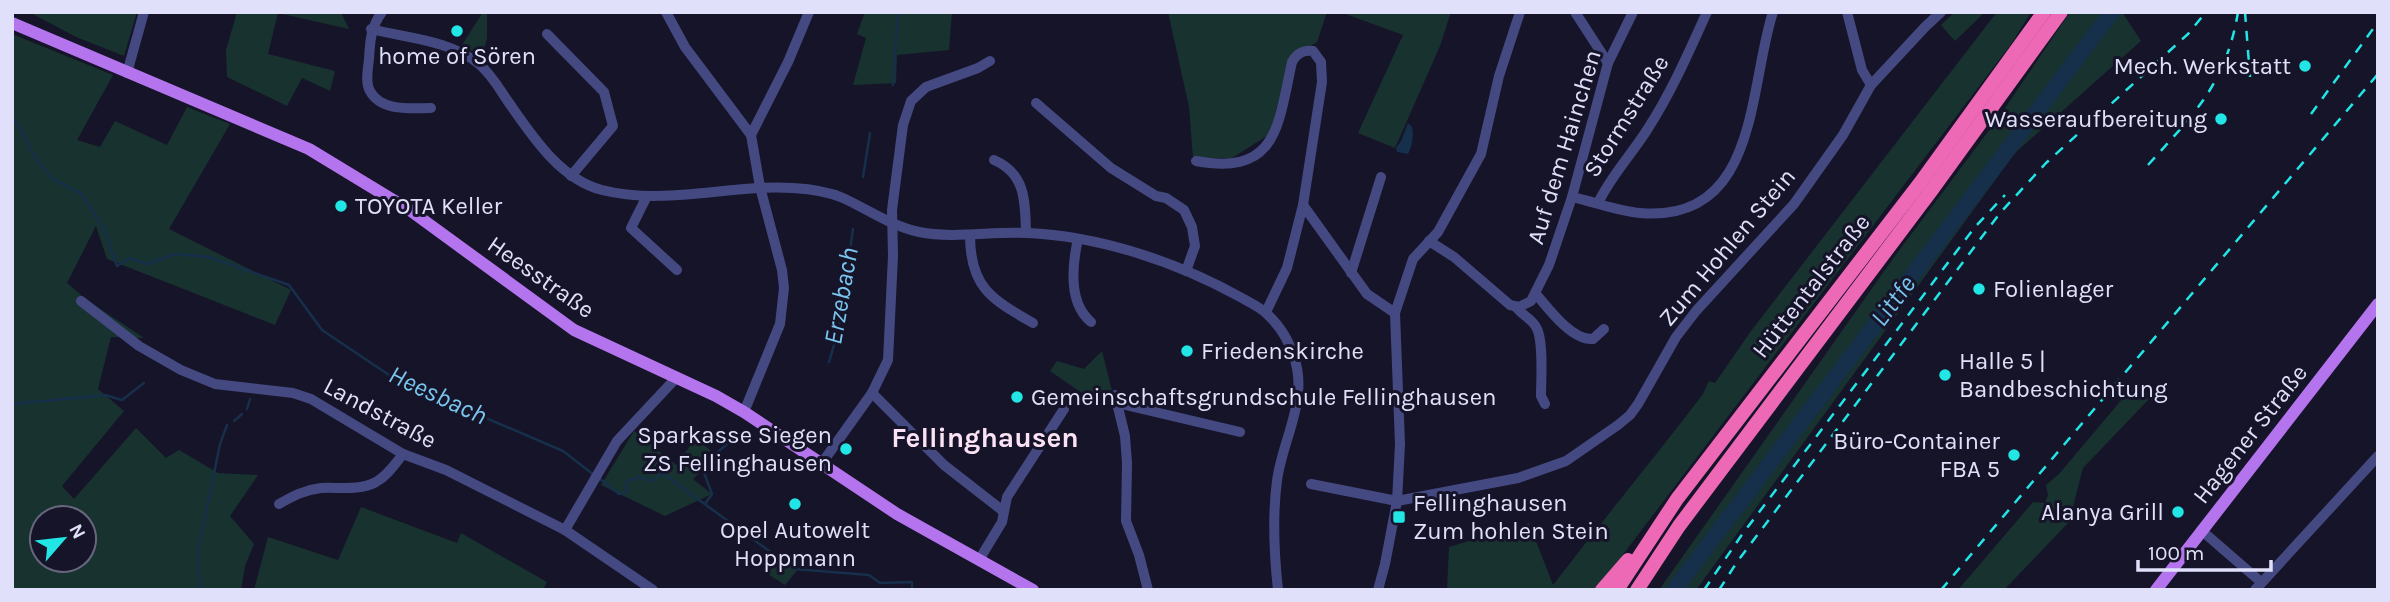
<svg xmlns="http://www.w3.org/2000/svg" width="2390" height="602" viewBox="0 0 2390 602" font-family="Karla,sans-serif">
<style>
.green{fill:#18322f;fill-rule:evenodd}
.water{fill:#162f4b}
.lines{fill:none;stroke-linecap:round;stroke-linejoin:round}
.stream{stroke:#162f4b;stroke-width:2.5}
.river{stroke:#162f4b;stroke-width:16}
.minor{stroke:#454982;stroke-width:10}
.major{stroke:#b474ee;stroke-width:12}
.highway{stroke:#ed69b5;stroke-width:14}
.rail{stroke:#22e5e5;stroke-width:2.5;stroke-dasharray:10 9;stroke-linecap:butt}
.poi-dot{fill:#22e5e5;stroke:#161429;stroke-width:2.5}
.labels{text-anchor:middle;dominant-baseline:central;stroke-width:6;stroke-linejoin:round;paint-order:stroke}
.poi-label{font-size:24px;fill:#e0e0fb;stroke:#161429;text-anchor:start}
.street-label{font-size:24px;fill:#e0e0fb;stroke:#161429}
.water-label{font-size:26px;font-style:italic;fill:#7ac5ef;stroke:#161429}
.quarter-label{font-size:28px;font-weight:bold;fill:#fce2f5;stroke:#161429}
</style>
<rect width="100%" height="100%" fill="#161429"/>
<g class="green">
<path d="M29,12h108l-13,44 -48,-19z"/>
<path d="M237,12h104l8,17 -71,-16 -10,41 67,17 -5,20 -28,-13 -15,28 -60,-29 -1,-27z"/>
<path d="M483,12h4v26l-5,19 -20,-12z"/>
<path d="M865,12h87l-3,38 -52,5 -1,28 -43,2 13,-47 -9,-4z"/>
<path d="M1168,12h159l-10,30 -16,10 -31,82 -38,24h-39l-4,-51z"/>
<path d="M1340,12h111l-11,34 -45,102 -37,-15 45,-98z"/>
<path d="M1955,12h30l-30,29 -14,-16z"/>
<path d="M1997,12h34l-19,31 -416,547h-149l2,-43 80,-24 24,62c50,-65 101,-127 150,-191l6,-13 6,2 36,-52z"/>
<path d="M2070,12h52l19,29 -126,112 -319,437h-37l233,-330 107,-143z"/>
<path d="M12,34l101,41 -36,65 23,7 15,-26 52,24 20,-38 43,17 -61,105 122,61 -16,35 -168,-66 -11,-33 -29,57 20,17 57,38 -33,-1 -13,52 26,22 -62,75 12,13 62,-71 30,30 13,-8 39,23 40,2 -28,41 24,28 -9,22 -4,24h-229zM42,518h42v42h-42z"/>
<path d="M1102,351l10,40 -2,3 -15,1 -3,5 -42,-29 7,-10 27,8z"/>
<path d="M2134,385l18,11 -69,72 -14,54 -65,68h-46l75,-88 12,1 3,-8 -2,-10 13,-11z"/>
<path d="M634,431l42,34 20,-27 21,18 -24,23 19,15 -47,22 -64,-31z"/>
<path d="M361,507l96,36 4,-10 86,49 -4,8h-289l14,-53 70,23z"/>
<path d="M780,554l19,14 -14,17 -20,-13z"/>
</g>
<path class="water" d="M1408,123l4,4c2,9 0,19 -4,27l-11,-2 -1,-4 5,-7z"/>
<g class="lines">
<g class="stream">
<path d="M893,85l5,-73"/>
<path d="M12,118l8,10 16,31 17,20 29,15 22,36 13,36 13,-8 17,6 28,-10 34,3 80,28 33,45 73,49 168,72 31,24"/>
<path d="M863,177l7,-44"/>
<path d="M829,362l10,-34 14,-99"/>
<path d="M12,404l93,-9 17,5 22,-17"/>
<path d="M247,409l3,-10"/>
<path d="M234,421l8,-7"/>
<path d="M600,479l19,15 7,-1 1,-12 12,-4 13,4 10,-8 132,96 75,6 11,8 32,-1v8"/>
<path d="M705,504l7,-10 -9,-24 3,-8 39,-33"/>
<path d="M200,590l-2,-38 22,-108 7,-19"/>
</g>
<path class="river" d="M1674,590l438,-578"/>
<g class="minor">
<path d="M382,12c-11,15 -12,28 -13,47 -1,9 -4,24 1,32 11,21 42,17 61,17"/>
<path d="M666,12l19,35 66,88 9,52 22,83 2,18 -4,36 -36,88"/>
<path d="M1575,12l33,51"/>
<path d="M1847,12l15,58 9,15"/>
<path d="M371,29c35,9 79,11 108,35 12,10 20,24 28,36 24,34 52,79 95,90 62,16 129,-6 191,-2 18,1 34,3 50,10 26,12 48,28 76,34 36,7 72,-1 108,1 73,3 150,29 213,64 9,5 20,10 27,17 12,11 22,27 27,43 15,43 -12,83 -17,124 -5,37 -3,72 1,109"/>
<path d="M547,34l57,58 9,34 -42,50"/>
<path d="M127,73l17,-61"/>
<path d="M1036,103l75,65 45,28 10,2 18,12 8,17 3,19 -9,25"/>
<path d="M751,135l37,-73 21,-50"/>
<path d="M994,160c32,14 31,41 32,73"/>
<path d="M1196,161c82,15 82,-36 96,-99 5,-9 11,-12 21,-11l8,11 1,20 -19,123"/>
<path d="M647,196l-16,32 46,42"/>
<path d="M1572,197c23,5 46,14 68,16 119,10 108,-124 133,-201"/>
<path d="M1598,203c13,-27 33,-48 49,-73 24,-37 42,-78 60,-118"/>
<path d="M970,235c0,52 21,64 63,88"/>
<path d="M1078,239c-6,27 -10,64 13,83"/>
<path d="M1429,241l25,16 56,48 9,2 12,-6 18,-36 23,-68 36,-134 25,-51"/>
<path d="M1351,273l30,-96"/>
<path d="M1536,294c12,14 36,47 57,45l11,-10"/>
<path d="M81,301l58,45 42,24 34,14 78,9 18,6 92,55 43,16 119,60 88,60"/>
<path d="M1516,307c6,8 16,12 20,20 8,12 5,53 5,69l4,8"/>
<path d="M1266,312l21,-44 16,-63 64,89 28,19"/>
<path d="M872,393l72,72 59,46"/>
<path d="M1115,395l10,41 2,27 -1,58 13,34 9,35"/>
<path d="M1117,403l123,29"/>
<path d="M822,463l50,-70 16,-33 5,-104 -1,-46 11,-85 8,-24 15,-14 52,-19 12,-7"/>
<path d="M1311,484l86,17 121,-23 48,-17 52,-36 12,-10 8,-11 38,-67 20,-26 98,-107 49,-69 28,-50 54,-58 16,-15"/>
<path d="M279,504c14,-8 25,-14 42,-16 18,-1 38,3 55,-6 12,-7 19,-18 27,-28"/>
<path d="M565,530l52,-89 60,-64"/>
<path d="M2201,530l60,52"/>
<path d="M979,560l23,-38 5,-25 57,-88"/>
<path d="M1378,590l7,-26 12,-63 3,-57 -5,-131 18,-54 25,-27 43,-78 18,-78 21,-64"/>
<path d="M2255,590l123,-134"/>
</g>
<g class="major">
<path d="M12,23l297,126 102,62 163,119 142,66 28,16 153,102 136,76"/>
<path d="M2156,590l222,-286"/>
</g>
<g class="highway">
<path d="M1602,590l26,-30"/>
<path d="M1617,590l60,-91 243,-316 124,-171"/>
<path d="M1637,590l42,-64 252,-335 130,-179"/>
</g>
<g class="rail">
<path d="M2245,12l5,65"/>
<path d="M2311,114l67,-92"/>
<path d="M2148,165c46,-51 78,-81 90,-153"/>
<path d="M1704,590l37,-54 234,-309 30,-32"/>
<path d="M1719,590l18,-28 263,-349 46,-50 142,-129 18,-22"/>
<path d="M1941,590l437,-516"/>
</g>
</g>
<g class="poi-dot">
<circle cx="457" cy="31" r="7"/>
<circle cx="2305" cy="66" r="7"/>
<circle cx="2221" cy="119" r="7"/>
<circle cx="341" cy="206" r="7"/>
<circle cx="1979" cy="289" r="7"/>
<circle cx="1187" cy="351" r="7"/>
<circle cx="1945" cy="375" r="7"/>
<circle cx="1017" cy="397" r="7"/>
<circle cx="846" cy="449" r="7"/>
<circle cx="2014" cy="455" r="7"/>
<circle cx="795" cy="504" r="7"/>
<circle cx="2178" cy="512" r="7"/>
<rect x="1392" y="510" width="14" height="14" rx="3.5"/>
</g>
<g class="labels">
<g class="poi-label">
<text x="457" y="56" text-anchor="middle">home of Sören</text>
<text x="2291" y="66" text-anchor="end">Mech. Werkstatt</text>
<text x="2207" y="119" text-anchor="end">Wasseraufbereitung</text>
<text x="355" y="206">TOYOTA Keller</text>
<text x="1993" y="289">Folienlager</text>
<text x="1201" y="351">Friedenskirche</text>
<text x="1959" y="361">Halle 5 |<tspan x="1959" dy="28">Bandbeschichtung</tspan></text>
<text x="1031" y="397">Gemeinschaftsgrundschule Fellinghausen</text>
<text x="832" y="435" text-anchor="end">Sparkasse Siegen<tspan x="832" dy="28">ZS Fellinghausen</tspan></text>
<text x="2000" y="441" text-anchor="end">Büro-Container<tspan x="2000" dy="28">FBA 5</tspan></text>
<text x="1413" y="503">Fellinghausen<tspan x="1413" dy="28">Zum hohlen Stein</tspan></text>
<text x="2164" y="512" text-anchor="end">Alanya Grill</text>
<text x="795" y="530" text-anchor="middle">Opel Autowelt<tspan x="795" dy="28">Hoppmann</tspan></text>
</g>
<g class="street-label">
<text transform="translate(1626 116) rotate(-58)">Stormstraße</text>
<text transform="translate(1564 147) rotate(-73)">Auf dem Hainchen</text>
<text transform="translate(1727 247) rotate(-50)">Zum Hohlen Stein</text>
<text transform="translate(541 277) rotate(35)">Heesstraße</text>
<text transform="translate(1811 286) rotate(-52)">Hüttentalstraße</text>
<text transform="translate(380 413) rotate(28)">Landstraße</text>
<text transform="translate(2250 434) rotate(-52)">Hagener Straße</text>
</g>
<g class="water-label">
<text transform="translate(841 296) rotate(-80)">Erzebach</text>
<text transform="translate(1893 301) rotate(-53)">Littfe</text>
<text transform="translate(438 395) rotate(25)">Heesbach</text>
</g>
<g class="quarter-label">
<text x="985" y="437">Fellinghausen</text>
</g>
</g>
<rect width="2390" height="602" fill="none" stroke="#e0e0fb" stroke-width="28"/>
<g transform="translate(63 539) rotate(62)"><circle r="33" fill="#161429" stroke="#67667d" stroke-width="2"/>
<path d="M0-5L12 26L0 18L-12 26Z" fill="#22e5e5"/>
<text y="-10" font-size="19" font-weight="bold" text-anchor="middle" fill="#e0e0fb">N</text>
</g>
<path d="M2138 560v10h133v-10" fill="none" stroke="#e0e0fb" stroke-width="3.5"/>
<text x="2148" y="560" font-size="21" fill="#e0e0fb" stroke="#161429" stroke-width="5" paint-order="stroke">100 m</text>
</svg>
